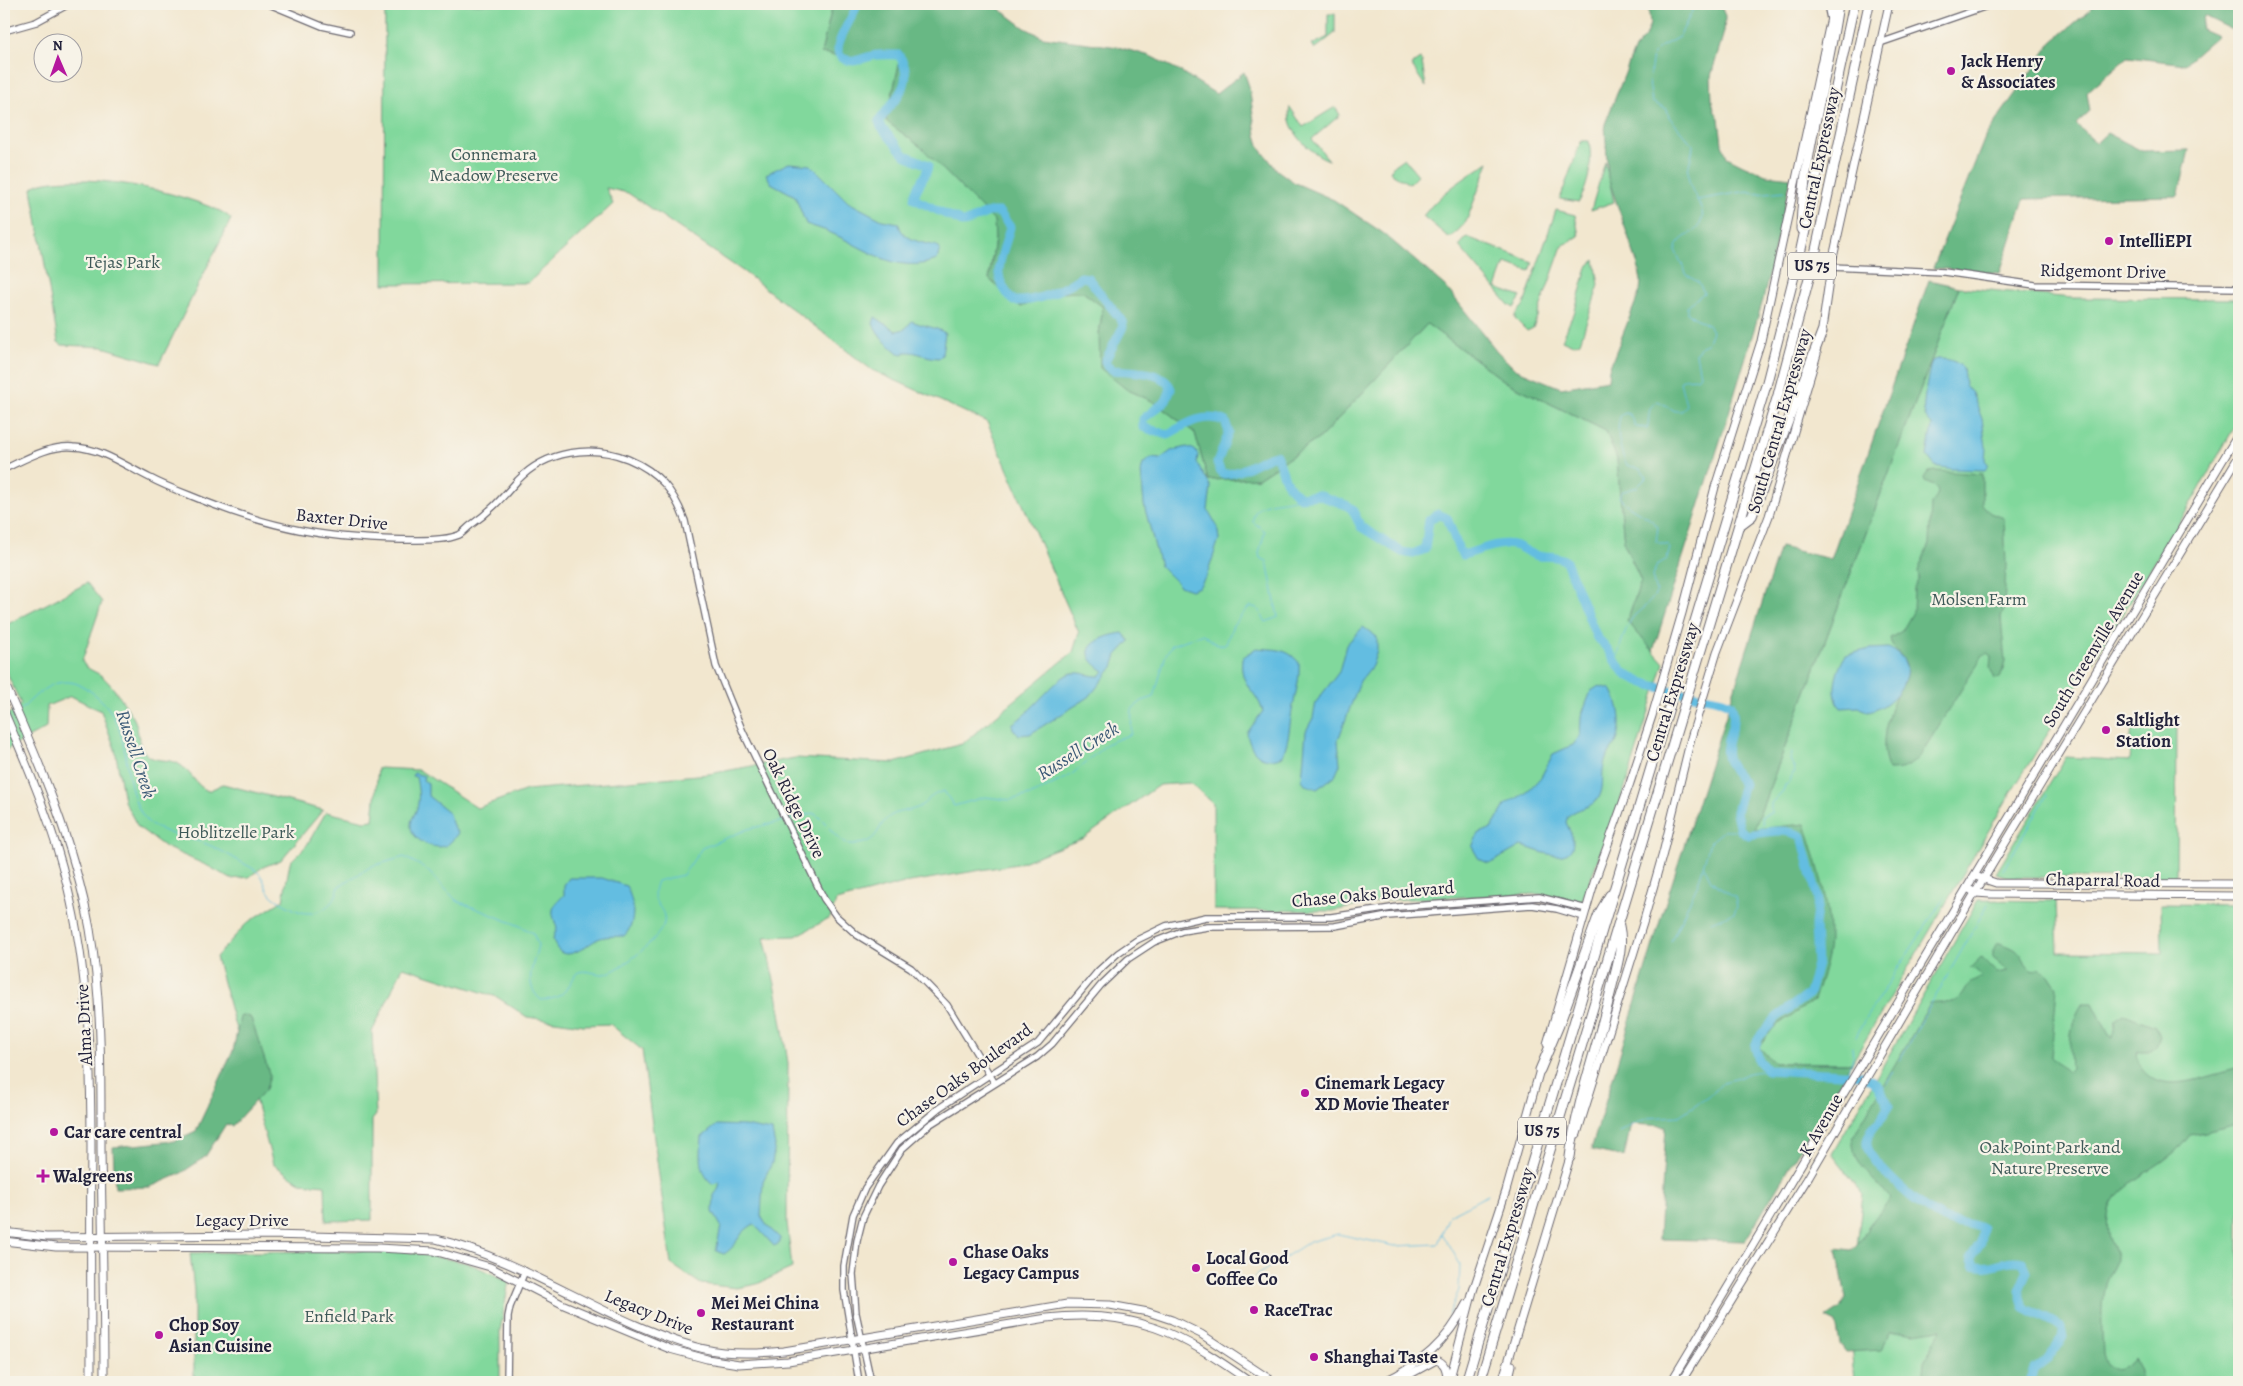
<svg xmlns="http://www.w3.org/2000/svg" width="2243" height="1386" viewBox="0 0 2243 1386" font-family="Alegreya,serif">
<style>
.green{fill:#81d89c;stroke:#527d6c}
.forest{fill:#68b884;stroke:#456d60}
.water{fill:#63bde1;stroke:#42708e}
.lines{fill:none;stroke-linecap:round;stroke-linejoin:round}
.stream{stroke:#63bde1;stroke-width:1}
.river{stroke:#63bde1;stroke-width:9}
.minor-casing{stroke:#6b676f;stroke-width:8}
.major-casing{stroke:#6b676f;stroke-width:9}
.highway-casing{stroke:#6b676f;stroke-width:11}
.minor{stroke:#fff;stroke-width:5.5}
.major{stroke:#fff;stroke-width:7}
.highway{stroke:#fff;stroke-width:9}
.poi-dot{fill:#b5179e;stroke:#f7f3e8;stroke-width:2}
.labels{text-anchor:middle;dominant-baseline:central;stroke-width:4.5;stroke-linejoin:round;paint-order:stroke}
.shield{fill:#f7f3e8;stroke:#62616f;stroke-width:1}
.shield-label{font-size:16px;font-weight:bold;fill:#22223b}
.poi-label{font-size:18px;font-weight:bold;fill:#22223b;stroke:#f7f3e8;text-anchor:start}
.park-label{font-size:18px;fill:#3e5958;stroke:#f7f3e8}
.street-label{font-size:18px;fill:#22223b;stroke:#f7f3e8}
.water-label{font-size:19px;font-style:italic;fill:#395875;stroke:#f7f3e8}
</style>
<rect width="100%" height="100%" fill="#f7f3e8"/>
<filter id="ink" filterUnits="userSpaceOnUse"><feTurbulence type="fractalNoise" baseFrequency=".02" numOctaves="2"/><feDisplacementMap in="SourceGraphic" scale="10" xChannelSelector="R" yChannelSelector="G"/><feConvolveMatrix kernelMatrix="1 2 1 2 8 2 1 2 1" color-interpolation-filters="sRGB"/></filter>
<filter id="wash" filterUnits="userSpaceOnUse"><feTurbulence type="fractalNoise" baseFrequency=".0096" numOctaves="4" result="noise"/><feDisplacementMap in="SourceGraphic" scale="20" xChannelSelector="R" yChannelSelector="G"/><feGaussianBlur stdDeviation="1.12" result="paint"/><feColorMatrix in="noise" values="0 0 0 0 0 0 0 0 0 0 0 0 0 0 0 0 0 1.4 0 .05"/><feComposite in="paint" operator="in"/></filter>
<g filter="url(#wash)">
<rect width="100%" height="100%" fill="#f2e7cf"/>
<g class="green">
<path d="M385,4h448l-12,49 39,7 42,-8 -16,69 35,26 74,74v18l-6,40 32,28 35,-14 27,-1 20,15 -4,27 27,55 28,13 41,31 13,47 50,-2 63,-41 106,-113 79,58 100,49 11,28 7,84 17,38 -14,40 37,42 -37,119 -46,122 -42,-10 -152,6 -54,11 -119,-1 -1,-107 -23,-20 -31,2 -75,53 -67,26 -113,19 -68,18 -6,17 -34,18 -32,1 13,56 11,70 -1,159 5,46 -35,16 -20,4 -36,-4 -30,-20 -29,-214 -32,-26 -27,1 -56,-8 -30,-20 -94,-30 -31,65 4,83 -4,5v100l-46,1 -1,-36 -24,-2 -28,-19 -57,-207 31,-34 36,-23 7,-38 17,-17 19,-33 39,9 8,-1 5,-52 41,2 58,38 50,-18 182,-16 86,-16 99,5 68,-19 111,-92 6,-19 -92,-211 -115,-52 -128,-98 -116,-79 -22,-5 7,16 -85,79 -144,1z"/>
<path d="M1328,14h7v19l-20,16 -3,-4 16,-8z"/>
<path d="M1420,59l2,3 4,25 -15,-22z"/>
<path d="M1290,107l13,20 32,-20 5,8 -28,24 17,21c-19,-6 -45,-32 -39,-53z"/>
<path d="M1581,141h8c4,21 0,42 -10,61l-19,-3z"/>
<path d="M1404,158l14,17 -9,9 -19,-12 4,-7z"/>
<path d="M1489,162l-23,60 -14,15h-4l-25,-21c18,-24 42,-38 66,-54z"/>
<path d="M1605,162l9,40 -23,8z"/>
<path d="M86,180c40,2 76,10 114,23 10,4 24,8 31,16l-72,145 -56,-17 -41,-2 -4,-3 -26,-153c4,-10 43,-9 54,-9z"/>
<path d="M1556,210l19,5 4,21 -17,10 -29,82 -6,3 -12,-12v-4l9,-10z"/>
<path d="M1467,237l66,25 -3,9 -25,-8 -9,25 25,9 -7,11 -5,-3 -50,-59z"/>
<path d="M1595,260l4,25 -19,57 -7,3 -11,-5c5,-8 6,-18 12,-26l13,-47z"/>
<path d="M1959,287l113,11 167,1v120l-53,93 -174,279 -160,272h-79l-15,-16 16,-20 40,-27 -60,-171z"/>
<path d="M87,583l15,19 -20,59c4,9 14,10 21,16 11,10 22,28 30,40 7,11 3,26 12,36 9,10 22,5 32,10 14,7 18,23 31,28l15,-7 100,26 -42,50 -18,7 -14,10 -18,2 -23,-13 -43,-19 -27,-20 -14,-26 -9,-52 -14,-38 -30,-15 -24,10 -1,22 -42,23v-33l17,-14 -17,-37v-41z"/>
<path d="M2170,721l7,1 -1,156 -169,-1 -11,-4 70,-116 63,4 3,-36z"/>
<path d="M1978,900l78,1 2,51 104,1 -1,-49 78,1v477h-385l-5,-66 14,-122 -31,-40z"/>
<path d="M399,1250l69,13 41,18 -9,50v51h-306v-91l-4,-38z"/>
</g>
<g class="forest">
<path d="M833,4h160l32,24 18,9 75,10 32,9 28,14 38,24 28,-22 5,14 7,49 4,13 17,22 18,13 39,17 49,33 62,53 51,64 19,19 46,19 47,-8 1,-11 31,-78 1,-10 -3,-16 -30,-87 -3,-54 30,-76 10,-11 5,-13 -2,-20h72l5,12 -1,16 -13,44 1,24 2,10 5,8 3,26 5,13 16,8 23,10 25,3 -28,122 -36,119 -74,232 -26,-30 14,-40 -17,-38 -7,-84 -11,-28 -100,-49 -79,-58 -106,113 -63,41 -50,2 -13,-47 -41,-31 -28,-13 -26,-21 -1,-34 4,-27 -20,-15 -27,1 -35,14 -32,-28 6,-40 -1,-18 -73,-74 -35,-26 16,-69 -42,8 -39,-7z"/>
<path d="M2097,4h142v29l-35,-17 -3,13 16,7 -32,28 -57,-7 -41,35 3,19 -14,13 20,19 11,-10 35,18 47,-1 -11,46 -154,3 -24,74 -67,-5 53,-133 66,-93z"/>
<path d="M1929,280l30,7 -205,542 51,-5c12,37 30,93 22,132 -3,15 -9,30 -13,44l-40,27 -15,20 15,16h78l-107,178 -86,-2 7,-113 -35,-2 -7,33 -33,-7 72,-239 117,-364 51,12z"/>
<path d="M1936,471l46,3v30l8,9 14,5 2,46 -2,45 -3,9 4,44 -5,16 -5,1 -5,-11 1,-12 -4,-3 -4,2 -62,99c-10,12 -16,16 -32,16 -11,-22 -2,-54 7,-75 3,-7 11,-14 11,-20 2,-20 -16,-23 -17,-37l12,-7 11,-19 1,-23 5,-11 -1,-7 11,-27 2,-40c5,-6 10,-10 4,-18l-10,-5 -1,-3 4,-6z"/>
<path d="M1997,942c10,4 21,6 26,16 4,6 3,9 10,13l7,-3 9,7 8,12 -6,70 16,15 4,-4c-2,-25 -2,-44 12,-65h10l16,32 4,3 2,-18 9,-6 31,12 5,10 -4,11 -5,4h-13l-2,4c15,48 68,21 103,13v53l-5,4 -44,10c-19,28 -54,38 -75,63 -8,9 -9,29 -6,40 2,6 6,12 7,18 1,10 -9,18 -11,28 -5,22 -3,47 -2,69 4,20 19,22 31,6l6,11v12h-218l2,-20 17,-33 -27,4 -12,-2 -13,1 -7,18 -36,2 -6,-8 -4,-21 -10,-5 15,-10 5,-10 -9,-50 15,2 11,-13 6,-12 22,-26c-14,-17 -44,-40 -37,-64l76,-131c7,-2 18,0 25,-3 12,-7 7,-18 27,-24l-6,-7 -6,-2 11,-11 16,16 12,-2 -16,-13v-7z"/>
<path d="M244,1015l7,3 19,58 -4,13 -34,37 -6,-2 -21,33 -25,17 -30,13 -35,1 -2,-41 61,-6 22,-10 37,-80 7,-34z"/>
</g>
<g class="water">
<path d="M789,163l22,2 37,37 34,18 17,3c1,17 25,20 38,23l3,3 -3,11c-42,15 -69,-11 -106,-27 -8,-4 -17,-6 -25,-9l-11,-28 -24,-13 -5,-9z"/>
<path d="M875,317l21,14 9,-2 7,-8c10,5 24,6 33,12l-3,22 -3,3c-12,0 -22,-7 -34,-6l-1,2 -6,-1 -17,-15 -8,-14z"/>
<path d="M1936,359c12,0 19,1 27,9l2,17 7,8 10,26 4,28 -1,13 4,5 -4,5 -33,-1 -17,-3 -8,-10 5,-31c-4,-4 -7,-7 -8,-13 -2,-6 5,-44 8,-51z"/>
<path d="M1187,447l8,3 3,5 -1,8 14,24 -3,23 9,16 2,13 -12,36 -8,12 -8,3 -11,-4 -20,-20 -16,-61 -3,-33 2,-8 8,-6 9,1 11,-8z"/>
<path d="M1363,627l14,10v14l-5,15 -12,15 -22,59 2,25 -5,11 -18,13 -11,-4 -4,-5 4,-49 7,-13 3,-16 23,-30 7,-27z"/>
<path d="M1123,633l7,8 -13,14 -4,12 -24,30 -59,37 -11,1 -6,-6 -1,-5c18,-10 43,-45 57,-50 11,-4 21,3 31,2l4,-5c-33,-21 -5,-35 19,-38z"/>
<path d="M1256,648c18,2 31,-1 43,15 1,16 -3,28 -6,43 -4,18 -3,34 -11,50 -20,9 -32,-4 -35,-23l16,-22c-8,-23 -24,-25 -21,-53z"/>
<path d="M1888,648c39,15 8,59 -20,64l-9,-5 -18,1c-12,-14 -4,-40 5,-53l24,-6z"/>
<path d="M1599,686l12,3c9,15 13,40 4,56 -5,7 -9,11 -11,20 -3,11 1,24 -6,34 -7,9 -21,9 -30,17l-2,6c2,6 6,12 7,18 1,30 -42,7 -52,6l-28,16 -5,1 -9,-4 -7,-12 6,-13 14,-6 14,-24 20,-11 15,-16 12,-23 20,-9 7,-9 1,-19 10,-26z"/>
<path d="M414,773l10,3 -1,4 5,4v12l20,16 6,16 4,5c-3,4 -9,12 -13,13 -12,4 -33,-6 -34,-19 -1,-7 4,-12 6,-19 3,-10 1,-21 -1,-31l-4,-1z"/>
<path d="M569,878h33l24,8c8,14 11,38 -2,50 -10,1 -19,-1 -28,4 -13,8 -37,28 -43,-2l4,-10c-6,-18 -7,-19 7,-33v-10z"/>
<path d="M717,1125l28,1 27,5 3,15 -3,17 -9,18 -2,35 6,10 13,12v5l-6,3 -20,-22c-19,11 -15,21 -30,30l-8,-3 5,-25 -8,-14 1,-17 4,-5 2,-8 -7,2c-15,-11 -12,-31 -11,-47z"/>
</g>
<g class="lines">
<g class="stream">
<path d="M1697,200l51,-9 8,3 28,-3"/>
<path d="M1617,660c3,-14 8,-33 17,-44 8,-8 17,-13 22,-23l-4,-17 5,-11 10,-6 3,-11 -2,-3 -12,-3 2,-15c-11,-14 -28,-16 -39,-30l2,-5 16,-5 10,-10 -7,-8 -13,-4c-7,-13 -12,-36 -6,-50l5,-2 4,2 6,12 11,1c4,-11 -2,-20 11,-27l17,10h7l4,-6 -6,-23 3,-3 14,-1 3,-3 -4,-21 5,-8 6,-2 5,-13 -4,-6 -21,-12v-7l17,-13 -5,-10 -12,-8 -12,-25c4,-16 23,-15 27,-31 3,-10 -8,-23 -11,-32 -7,-16 1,-27 2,-42l-24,-28 -2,-8 -15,-7 -3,-20 4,-28 7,-7 19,-10 17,-33"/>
<path d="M20,711c17,-18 38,-39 64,-24 57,34 31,92 62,133 3,4 11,7 16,10 12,6 27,8 39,12 18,6 35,18 51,26 14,8 11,18 19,27 5,5 23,15 30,17 19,5 35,-9 38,-26l33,-20 32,-9 21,11 32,33 63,25 13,7 5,12c-4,20 -16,38 3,55 16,-1 21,-4 30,-17 2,-3 3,-8 6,-10 8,-5 19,2 27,1 16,-3 56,-35 60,-51 3,-18 -17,-17 -7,-42l26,-6 19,-27 46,-19 35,-8"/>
<path d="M787,820l26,-7c14,7 19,24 34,31 4,2 7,1 11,0 24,-3 18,-21 34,-29 7,-4 15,-4 22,-6 13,-4 12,-13 30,-18l10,15 31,-9 25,3 24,-6 37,-19 37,-32 23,-9 1,-25 10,-8 12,-4 12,-43 6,-9 31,-11 14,11 9,-1 7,-19 17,-19 7,2 9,14 12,-5 -11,-56 -7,-3 -1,-5 6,-22 -12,-9c0,-25 30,-17 47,-25"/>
<path d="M1755,834l8,-10 -2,-7 10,-4v-10l12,-12 2,-6 4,-2 6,-15 -5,-8 2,-8"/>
<path d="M1704,866l7,15 24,16 2,9 -3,7 -23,9"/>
<path d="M2003,870l44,-75"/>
<path d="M1671,941l27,-57 12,-42 15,-12h15"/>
<path d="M1856,1037l9,-18 79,-121"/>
<path d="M1899,1061l89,-157"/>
<path d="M1848,1073l5,-15 -1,-11"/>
<path d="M1881,1091l12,-20"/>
<path d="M1619,1132l28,-14 32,-2 36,-25 8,-9 16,-4 9,-5 19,-3"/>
<path d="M1442,1233l18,31 -1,26 -11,27"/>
<path d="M1254,1277l55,-35 29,-8 57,12 43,-2 11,-29 39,-20"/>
</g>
<path class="river" d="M857,4c-2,15 -39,54 -4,57 6,0 12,-4 19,-5 8,-2 18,-1 27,-1 18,28 -4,43 -20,66l2,6 24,28 23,10c-1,14 -13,20 -14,34l50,24 25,-11h10l11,15c-7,31 -23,48 4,74 25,1 47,-10 67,-24l7,1 34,43 1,6 -18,34 2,5 6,4c18,2 51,0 58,19l-5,12 -23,18v8l24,8c19,-11 36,-23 58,-14l4,11 -12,31 5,11c20,1 35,-15 54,-19 10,20 5,27 24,42l18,-2 28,10 6,4 9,18 41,25 11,2 12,-5 4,-29 9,-6 9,4 12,32 4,5c17,-4 36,-15 54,-9 8,3 14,9 22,10 11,1 17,-1 27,5l31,77c14,11 15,22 26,33 16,17 76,24 100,30l8,4c9,19 -10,36 -3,55 3,8 10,17 16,24l-8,28 4,18 8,5c19,-3 35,-8 54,1l16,64 -3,25 2,39 -8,30 -32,23 -18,20 -4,9 4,15 8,9 94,5c18,7 20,15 28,31 -5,14 -19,20 -22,35 -4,19 61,73 79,79 11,4 26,2 37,9l-2,13 -10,15 3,8c18,6 31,-8 49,-3l4,9 -8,19 5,17 38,20 2,9 -16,23 -13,10 -5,13"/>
</g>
</g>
<g filter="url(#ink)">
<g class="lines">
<defs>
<g id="minor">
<path d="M269,4l53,22 28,6"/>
<path d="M1827,4l3,15"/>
<path d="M4,31l32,-9 33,-18"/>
<path d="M1880,43l113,-39"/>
<path d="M1831,267l113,5 91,13 204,3"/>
<path d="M4,469c20,-9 45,-24 69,-22 29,1 52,19 77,31 13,7 26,12 39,17 81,34 141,45 228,45 13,0 30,0 42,-5 4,-2 8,-7 12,-10 19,-13 32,-28 47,-45 28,-29 73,-36 110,-21 31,13 46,32 57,62l31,145 27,66 81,167 12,17 21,19 54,33 36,37 47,77"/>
<path d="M507,1382l1,-65 2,-10 15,-36"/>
<path d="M859,1382l-15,-92v-24l9,-51 12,-27 32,-45 42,-35 99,-65 60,-72 20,-18 19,-13 29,-14 40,-9h125l67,-10 141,-10 48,12"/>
<path d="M871,1382l-15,-69 -3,-39 4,-33 6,-24 15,-31 24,-37 27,-24 108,-68 15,-13 49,-59 27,-26 26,-17 28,-11 26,-4 127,-1 53,-10 144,-11 25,4 27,8"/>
</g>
<g id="major">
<path d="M1821,336l10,-69 58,-263"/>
<path d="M4,682c35,79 70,161 86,247 12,72 11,145 11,219 1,78 3,156 3,234"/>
<path d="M4,711c24,57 49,114 63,174 22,88 24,177 24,267 -1,76 0,153 0,230"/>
<path d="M1975,876l21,7 243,1"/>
<path d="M1967,888l9,5 14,1 249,2"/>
<path d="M1547,1044l47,-161 36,-100 22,-67 30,-103 33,-126 46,-146 73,-337"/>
<path d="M1577,1134l67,-214 19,-67 28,-115 26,-86 52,-136 48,-162"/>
<path d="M4,1232l42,5 222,-2 168,4c71,17 133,57 200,86 27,11 57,24 87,27 20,2 40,1 61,-1l283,-47 43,1 38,7 24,8 29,14 73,48"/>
<path d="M4,1241l52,6 322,1 56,3 56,16 74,38 106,44 37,10 32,5 49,-3 259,-43c87,-10 134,15 203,64"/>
<path d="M1383,1382c38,-18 64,-40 83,-78"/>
<path d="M1396,1382l40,-22c11,3 10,12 12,22"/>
<path d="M1449,1382l24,-91 33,-100 35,-125"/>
<path d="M1502,1382l69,-228"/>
<path d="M1508,1382l4,-17"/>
<path d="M1671,1382l568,-949"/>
<path d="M1681,1382l128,-206 163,-278 267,-442"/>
</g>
<g id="highway">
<path d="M1801,229c2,-77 27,-150 37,-225"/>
<path d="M1740,525l12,-9 70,-184"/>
<path d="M1540,1070l19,-45 40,-111 11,-19"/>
<path d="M1570,1157c7,-57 28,-111 41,-167 5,-22 13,-42 8,-64"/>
<path d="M1466,1382l301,-1000 34,-133 53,-245"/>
<path d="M1480,1382l298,-987 36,-136 55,-255"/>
</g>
</defs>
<use href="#minor" class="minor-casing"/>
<use href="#major" class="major-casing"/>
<use href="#highway" class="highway-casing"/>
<use href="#minor" class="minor"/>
<use href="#major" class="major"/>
<use href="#highway" class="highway"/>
</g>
</g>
<g class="poi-dot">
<circle cx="1951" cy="71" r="5"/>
<circle cx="2109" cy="241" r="5"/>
<circle cx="2106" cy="730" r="5"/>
<circle cx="1305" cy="1093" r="5"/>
<circle cx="54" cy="1132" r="5"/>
<path d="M40.5 1168.5h5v5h5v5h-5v5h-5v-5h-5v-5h5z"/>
<circle cx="953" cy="1262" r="5"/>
<circle cx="1196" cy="1268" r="5"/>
<circle cx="1254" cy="1310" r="5"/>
<circle cx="701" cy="1313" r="5"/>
<circle cx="159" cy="1335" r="5"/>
<circle cx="1314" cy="1357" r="5"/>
</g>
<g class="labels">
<g class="shield">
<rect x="1788" y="252.5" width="48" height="27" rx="4"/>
<rect x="1518" y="1117.5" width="48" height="27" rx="4"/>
</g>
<g class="shield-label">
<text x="1812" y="266">US 75</text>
<text x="1542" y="1131">US 75</text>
</g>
<g class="poi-label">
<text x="1961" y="61">Jack Henry<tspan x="1961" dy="21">&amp; Associates</tspan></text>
<text x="2119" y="241">IntelliEPI</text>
<text x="2116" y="720">Saltlight<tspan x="2116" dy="21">Station</tspan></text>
<text x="1315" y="1083">Cinemark Legacy<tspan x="1315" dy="21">XD Movie Theater</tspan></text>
<text x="64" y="1132">Car care central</text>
<text x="53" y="1176">Walgreens</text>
<text x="963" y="1252">Chase Oaks<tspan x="963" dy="21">Legacy Campus</tspan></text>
<text x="1206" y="1258">Local Good<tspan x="1206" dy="21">Coffee Co</tspan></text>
<text x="711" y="1303">Mei Mei China<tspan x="711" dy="21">Restaurant</tspan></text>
<text x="1264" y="1310">RaceTrac</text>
<text x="169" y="1325">Chop Soy<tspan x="169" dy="21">Asian Cuisine</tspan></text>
<text x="1324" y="1357">Shanghai Taste</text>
</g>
<g class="park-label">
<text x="494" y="154">Connemara<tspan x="494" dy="21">Meadow Preserve</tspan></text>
<text x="123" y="262">Tejas Park</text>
<text x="1979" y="599">Molsen Farm</text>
<text x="236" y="832">Hoblitzelle Park</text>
<text x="2050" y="1147">Oak Point Park and<tspan x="2050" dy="21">Nature Preserve</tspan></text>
<text x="349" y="1316">Enfield Park</text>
</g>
<g class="street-label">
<text transform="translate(1819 158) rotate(-78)">Central Expressway</text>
<text transform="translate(2103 271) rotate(1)">Ridgemont Drive</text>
<text transform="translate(1779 421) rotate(-74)">South Central Expressway</text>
<text transform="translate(342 519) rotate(6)">Baxter Drive</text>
<text transform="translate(2093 649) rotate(-59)">South Greenville Avenue</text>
<text transform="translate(1672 692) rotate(-73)">Central Expressway</text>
<text transform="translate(794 803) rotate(64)">Oak Ridge Drive</text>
<text transform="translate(2103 880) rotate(1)">Chaparral Road</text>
<text transform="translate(1373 894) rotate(-5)">Chase Oaks Boulevard</text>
<text transform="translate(84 1025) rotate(-93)">Alma Drive</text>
<text transform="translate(964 1075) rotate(-36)">Chase Oaks Boulevard</text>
<text transform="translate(1821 1125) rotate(-60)">K Avenue</text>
<text x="242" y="1220">Legacy Drive</text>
<text transform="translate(1507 1237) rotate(-73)">Central Expressway</text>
<text transform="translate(649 1312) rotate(22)">Legacy Drive</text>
</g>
<g class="water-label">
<text transform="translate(1078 751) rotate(-32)">Russell Creek</text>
<text transform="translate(136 754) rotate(72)">Russell Creek</text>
</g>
</g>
<rect width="2243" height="1386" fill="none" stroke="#f7f3e8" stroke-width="20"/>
<g transform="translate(58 58) rotate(358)"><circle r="24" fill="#f7f3e8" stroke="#a29fa3"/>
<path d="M0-4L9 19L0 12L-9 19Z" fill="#b5179e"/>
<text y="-8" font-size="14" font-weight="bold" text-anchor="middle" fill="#22223b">N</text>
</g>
</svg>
